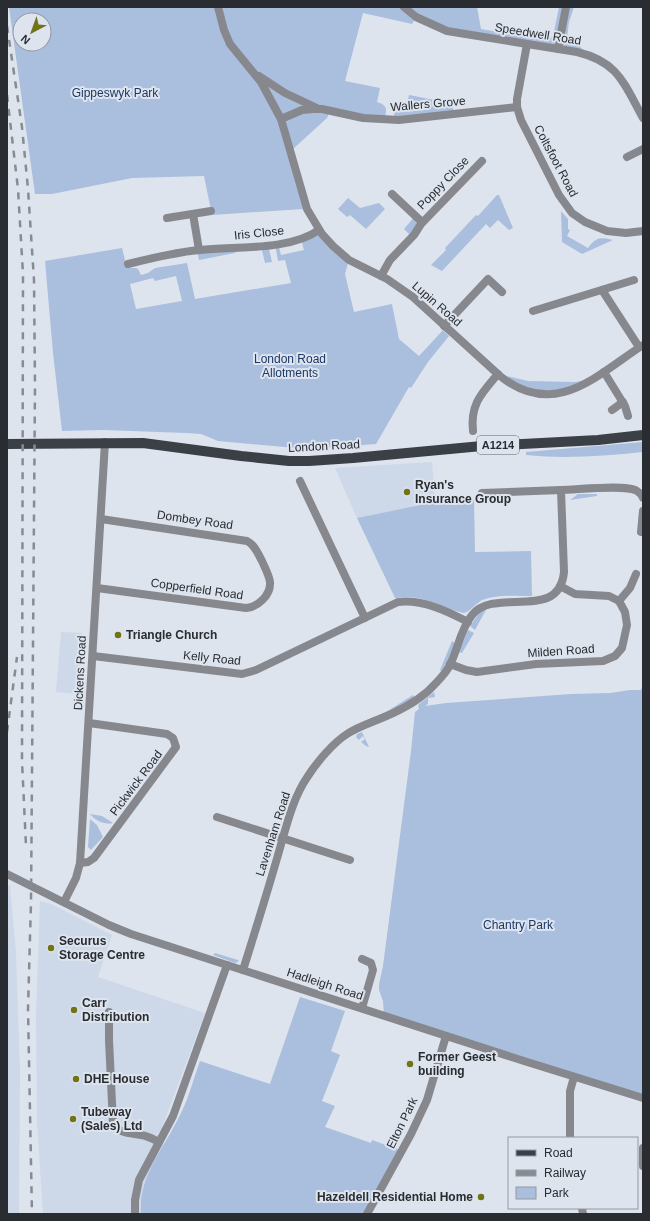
<svg xmlns="http://www.w3.org/2000/svg" width="650" height="1221" viewBox="0 0 650 1221" font-family="Arial,sans-serif">
<style>
.built{fill:#cdd8e9}
.green{fill:#aabede;fill-rule:evenodd}
.lines{fill:none;stroke-linecap:round;stroke-linejoin:round}
.minor{stroke:#86888d;stroke-width:8}
.major{stroke:#3b4047;stroke-width:10}
.rail{stroke:#878c93;stroke-width:2.5;stroke-dasharray:7 7;stroke-linecap:butt}
.poi-dot{fill:#727217;stroke:#dde4ee;stroke-width:1.5}
.labels{text-anchor:middle;dominant-baseline:central;stroke-width:4;stroke-linejoin:round;paint-order:stroke}
.shield{fill:#dde4ee;stroke:#5f6369;stroke-width:1}
.shield-label{font-size:11px;font-weight:bold;fill:#292c30}
.street-label{font-size:12px;fill:#292c30;stroke:#dde4ee}
.park-label{font-size:12px;fill:#1b3867;stroke:#dde4ee}
.poi-label{font-size:12px;font-weight:bold;fill:#292c30;stroke:#dde4ee;text-anchor:start}
</style>
<rect width="100%" height="100%" fill="#dde4ee"/>
<g class="built">
<path d="M432,462l3,40 -78,16 -22,-50z"/>
<path d="M61,632l21,1 -5,61 -21,-2z"/>
<path d="M10,885l6,67 4,117 -1,145h-12v-328z"/>
<path d="M40,901l11,3 61,31 -14,42 107,36 -44,117 -4,4 5,7 1,6 -17,34 -6,24 1,9h-98l-6,-92 -1,-106z"/>
</g>
<g class="green">
<path d="M9,7h468l4,22 64,11 4,-1 4,-3 6,-29h15l-5,15 -2,16 11,6 8,10 -131,-21 -39,-16 -4,7 -49,-11 -18,68 35,7 -3,14c11,3 10,8 7,18l-54,-9 -3,7 -34,31 -7,-15 -5,-2 22,77 -91,6 -8,-39 -72,2 -80,16h-17zM20,20h24v24h-24z"/>
<path d="M409,95l41,8 6,11 -63,6 2,-10 11,-2z"/>
<path d="M497,195h2l14,33 -4,2 -11,-10 -8,8 -4,-4 -44,47 -11,-6 15,-15 -1,-2 31,-33 2,1z"/>
<path d="M348,198l12,10 19,-5 6,6 -19,20 -16,-14 -3,2 -9,-8z"/>
<path d="M561,211l7,8v10l2,1 -3,6 21,12c8,-11 12,-11 25,-8l-31,14 -20,-12z"/>
<path d="M415,216l7,6 -10,15 -8,-8z"/>
<path d="M319,230l30,30 -4,14 9,38 38,-8 7,35 20,17 24,-26 6,6 -21,26 -17,26 -2,-1 -33,57 -69,5 -89,-8 -17,-7 -15,-1 -82,-3 -42,1 -9,-78 -8,-92 77,-13 5,20h9l2,1 3,6 7,-2 7,-5 32,-5 8,36 96,-16 -6,-23 -7,1 -3,-17 3,-1 3,12 23,-5 -3,-11zM176,276l6,25 -46,8 -6,-25 23,-6 2,3z"/>
<path d="M268,245l4,17 -7,1 -4,-17z"/>
<path d="M238,248l-3,5 -36,7 -2,-10z"/>
<path d="M507,376l21,5 47,1 6,-1 -14,8 -24,2 -22,-5z"/>
<path d="M643,442v10c-39,4 -79,7 -117,3v-3z"/>
<path d="M578,494h19v2l-27,4z"/>
<path d="M474,500l1,52 56,-1 1,45c-16,0 -35,-2 -50,4 -7,4 -11,11 -18,13 -26,-6 -40,-20 -69,-15l-38,-80 78,-16z"/>
<path d="M487,608l-12,22 -5,-4 9,-13z"/>
<path d="M468,630l6,3 -12,20 -3,-1z"/>
<path d="M452,641l3,2 -7,19 -6,10 -2,-2z"/>
<path d="M643,685v413l-259,-82 -1,-15 -4,-11v-6l4,-18 28,-215 4,-39 4,-3 -1,-4 16,-13 1,5 -7,1v6l-3,2 21,-3 125,-9 39,-1 20,-3h11z"/>
<path d="M413,695l2,3 -29,15v-1z"/>
<path d="M362,732l7,15 -3,-1 -5,-4 4,-3 -2,-3 -4,4 -3,-3 1,-3z"/>
<path d="M90,814l12,2 11,7c-9,2 -17,-2 -23,-9z"/>
<path d="M90,819l7,6 6,12 -12,13 -3,-3z"/>
<path d="M215,953l23,7 1,1 -4,2 -22,-8z"/>
<path d="M300,997l45,14 -14,40 9,4 -18,46 13,5 -10,21 46,16 1,-3 31,11 -35,63h-227c-3,-36 22,-65 37,-95 10,-18 15,-39 22,-58l70,23z"/>
</g>
<g class="lines">
<g class="minor">
<path d="M218,7l6,23 6,14 31,38 20,37 26,90 15,25 11,12 16,14 38,19 26,18 87,79c55,44 97,-1 143,-31"/>
<path d="M404,7l12,10 31,14 130,21c42,10 47,32 66,66"/>
<path d="M527,44l-10,55v8l4,13 38,75 13,18 13,9 22,9 19,2 17,-2"/>
<path d="M558,49l8,-42"/>
<path d="M259,76l26,17 32,15"/>
<path d="M281,119l21,-9 11,-1h9l41,9 36,2 118,-13"/>
<path d="M627,157l16,-8"/>
<path d="M392,194l30,28"/>
<path d="M193,214l6,36"/>
<path d="M167,218l44,-7"/>
<path d="M128,264c24,-6 48,-12 72,-14 36,-4 89,1 119,-20"/>
<path d="M381,276l9,-16 24,-25 7,-11 61,-63"/>
<path d="M602,290l37,57"/>
<path d="M533,311l101,-31"/>
<path d="M444,326l44,-47 14,13"/>
<path d="M604,372l21,34 3,10"/>
<path d="M612,410l11,-8"/>
<path d="M473,431c-3,-27 9,-38 25,-57"/>
<path d="M300,481l65,137"/>
<path d="M482,493l79,-3"/>
<path d="M641,532l2,-21"/>
<path d="M97,588l149,20c12,-1 25,-13 24,-26 -1,-7 -5,-14 -8,-21 -4,-7 -7,-16 -15,-20l-146,-22"/>
<path d="M619,601l11,-13 6,-14"/>
<path d="M93,656l149,18 14,-4 142,-68c24,-3 49,9 70,20"/>
<path d="M450,664l16,6 11,2 59,-8 67,-3 12,-5 7,-8 5,-23 -2,-13 -6,-11 -10,-5 -34,-2 -15,-8"/>
<path d="M217,817l133,43"/>
<path d="M80,863l8,-1 6,-4 82,-111 -3,-9 -6,-4 -78,-11"/>
<path d="M7,874l102,51 22,9 393,127 119,37"/>
<path d="M64,902l12,-24 4,-15 25,-421"/>
<path d="M243,970c12,-38 24,-77 35,-115 8,-27 14,-56 30,-79 9,-14 25,-33 39,-42 9,-6 20,-10 30,-14 18,-7 35,-15 50,-28 8,-8 16,-15 22,-25 9,-17 11,-37 23,-52 23,-29 87,8 92,-43l-3,-82c15,0 65,-6 76,1 3,2 5,4 6,7"/>
<path d="M362,1008l11,-38 -2,-7 -9,-4"/>
<path d="M109,1012v28l4,84c7,10 17,9 28,11 7,1 12,4 18,7"/>
<path d="M570,1138v-47l4,-14"/>
<path d="M643,1148v18"/>
<path d="M582,1208l1,6"/>
<path d="M135,1214v-14l4,-20 34,-64 54,-151"/>
<path d="M367,1214l44,-80 16,-34 19,-64"/>
</g>
<path class="major" d="M7,444l136,-1 98,13 48,5h20l44,-3 129,-12 116,-6 45,-5"/>
<g class="rail">
<path d="M7,26l15,101 6,62 6,91 1,106 -4,516 -3,107 4,205"/>
<path d="M7,95l11,94 5,85 -1,487 4,85"/>
<path d="M7,732l10,-75"/>
</g>
</g>
<g class="poi-dot">
<circle cx="407" cy="492" r="4"/>
<circle cx="118" cy="635" r="4"/>
<circle cx="51" cy="948" r="4"/>
<circle cx="74" cy="1010" r="4"/>
<circle cx="410" cy="1064" r="4"/>
<circle cx="76" cy="1079" r="4"/>
<circle cx="73" cy="1119" r="4"/>
<circle cx="481" cy="1197" r="4"/>
</g>
<g class="labels">
<rect class="shield" x="477" y="436" width="42" height="18" rx="3"/>
<g class="shield-label">
<text x="498" y="445">A1214</text>
</g>
<g class="street-label">
<text transform="translate(538 34) rotate(9)">Speedwell Road</text>
<text transform="translate(428 104) rotate(-5)">Wallers Grove</text>
<text transform="translate(556 161) rotate(62)">Coltsfoot Road</text>
<text transform="translate(443 183) rotate(-46)">Poppy Close</text>
<text transform="translate(259 233) rotate(-6)">Iris Close</text>
<text transform="translate(437 304) rotate(41)">Lupin Road</text>
<text transform="translate(324 446) rotate(-3)">London Road</text>
<text transform="translate(195 520) rotate(8)">Dombey Road</text>
<text transform="translate(197 589) rotate(8)">Copperfield Road</text>
<text transform="translate(561 651) rotate(-4)">Milden Road</text>
<text transform="translate(212 658) rotate(6)">Kelly Road</text>
<text transform="translate(80 673) rotate(-87)">Dickens Road</text>
<text transform="translate(136 783) rotate(-53)">Pickwick Road</text>
<text transform="translate(273 834) rotate(-72)">Lavenham Road</text>
<text transform="translate(325 984) rotate(18)">Hadleigh Road</text>
<text transform="translate(402 1123) rotate(-64)">Elton Park</text>
</g>
<g class="park-label">
<text x="115" y="93">Gippeswyk Park</text>
<text x="290" y="359">London Road<tspan x="290" dy="14">Allotments</tspan></text>
<text x="518" y="925">Chantry Park</text>
</g>
<g class="poi-label">
<text x="415" y="485">Ryan's<tspan x="415" dy="14">Insurance Group</tspan></text>
<text x="126" y="635">Triangle Church</text>
<text x="59" y="941">Securus<tspan x="59" dy="14">Storage Centre</tspan></text>
<text x="82" y="1003">Carr<tspan x="82" dy="14">Distribution</tspan></text>
<text x="418" y="1057">Former Geest<tspan x="418" dy="14">building</tspan></text>
<text x="84" y="1079">DHE House</text>
<text x="81" y="1112">Tubeway<tspan x="81" dy="14">(Sales) Ltd</tspan></text>
<text x="473" y="1197" text-anchor="end">Hazeldell Residential Home</text>
</g>
</g>
<rect width="650" height="1221" fill="none" stroke="#292c30" stroke-width="16"/>
<rect x="508" y="1137" width="130" height="72" fill="#dde4ee" stroke="#959aa2"/>
<rect x="516" y="1150" width="20" height="6" fill="#3b4047" stroke="#959aa2"/>
<text x="544" y="1157" font-size="12" fill="#292c30">Road</text>
<rect x="516" y="1170" width="20" height="6" fill="#878c93" stroke="#959aa2"/>
<text x="544" y="1177" font-size="12" fill="#292c30">Railway</text>
<rect x="516" y="1187" width="20" height="12" fill="#aabede" stroke="#959aa2"/>
<text x="544" y="1197" font-size="12" fill="#292c30">Park</text>
<g transform="translate(32 32) rotate(221)"><circle r="19" fill="#dde4ee" stroke="#959aa2"/>
<path d="M0-3L7 15L0 10L-7 15Z" fill="#727217"/>
<text y="-6" font-size="11" font-weight="bold" text-anchor="middle" fill="#292c30">N</text>
</g>
</svg>
